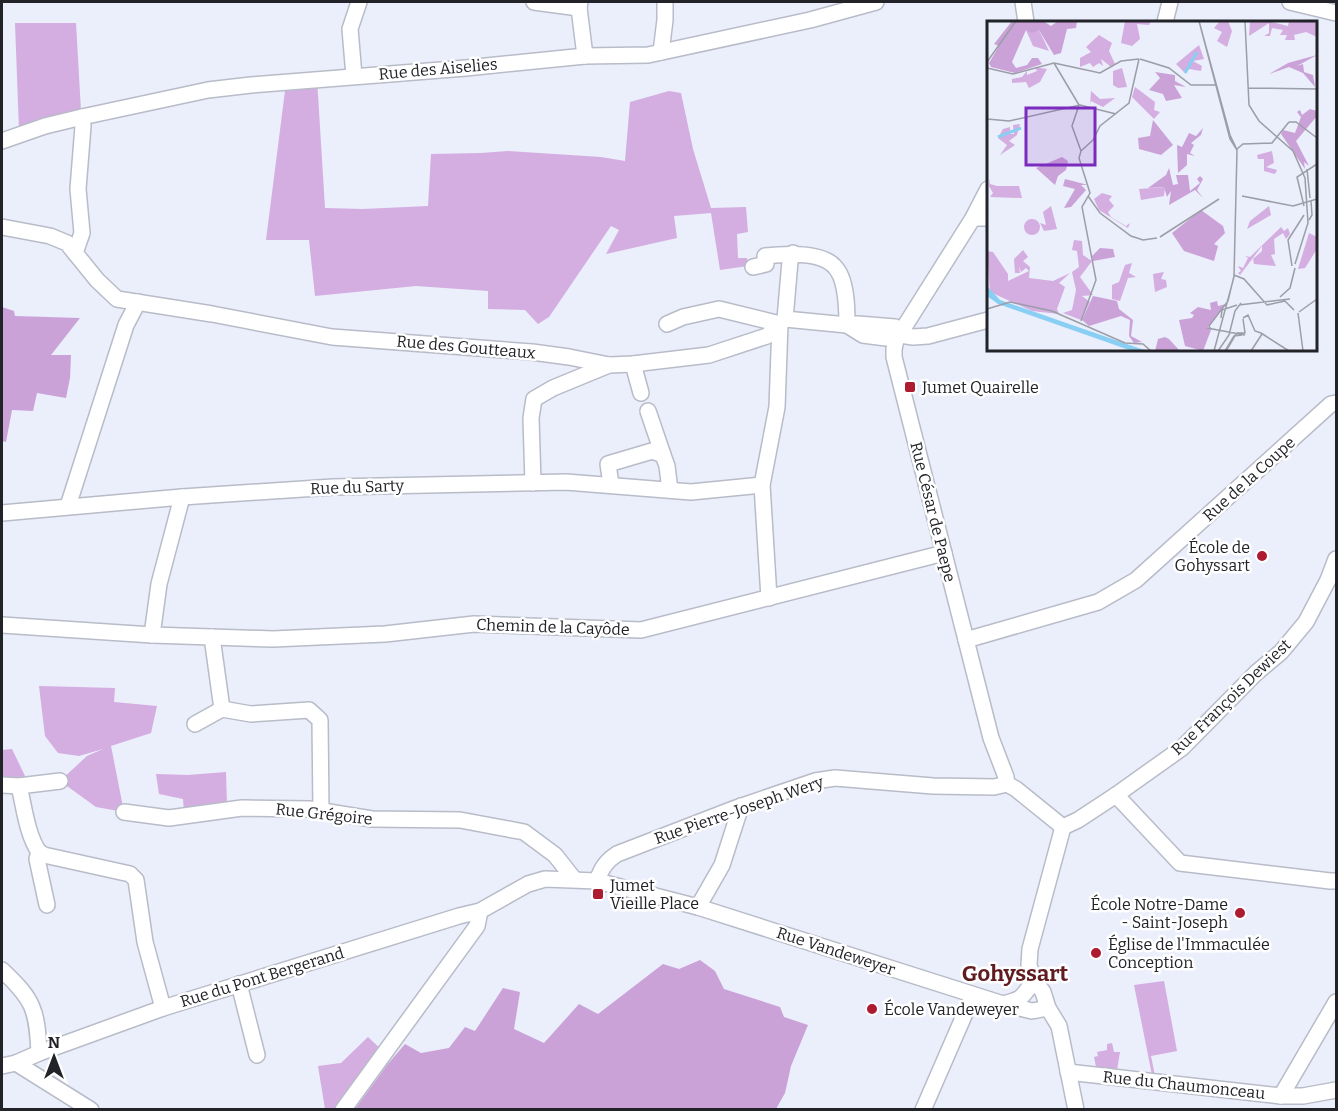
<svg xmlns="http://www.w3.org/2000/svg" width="1338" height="1111" viewBox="0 0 1338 1111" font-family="Bitter,serif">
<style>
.green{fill:#d4ade1}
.forest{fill:#caa2d8}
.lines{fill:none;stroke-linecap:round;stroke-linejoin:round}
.minor-casing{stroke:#b8bcc8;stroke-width:18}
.minor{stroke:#fff;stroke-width:15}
.poi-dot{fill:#ae1a2f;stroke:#fff;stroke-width:2}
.labels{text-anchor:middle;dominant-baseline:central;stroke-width:5;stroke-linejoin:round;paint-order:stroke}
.street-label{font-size:16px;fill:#222328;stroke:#fff}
.poi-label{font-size:16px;fill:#222328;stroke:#fff;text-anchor:start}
.district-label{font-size:22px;font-weight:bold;fill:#611c20;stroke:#fff}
.inset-river{fill:none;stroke:#89cff4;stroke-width:3}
.inset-road{fill:none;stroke:#9b9da7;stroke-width:1.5}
.view{fill:#7b2cbf;fill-opacity:0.15;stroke:#7b2cbf;stroke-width:3}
.inset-edge{fill:none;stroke:#222328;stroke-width:3}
</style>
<rect width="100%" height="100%" fill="#ebeefb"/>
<g class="green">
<path d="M15,23h61l5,88 -62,19z"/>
<path d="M317,79l8,129 38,1 65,-3 3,-52 50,-1 27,-2 93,6 24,4 5,-59 39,-11 12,2 12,56 18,59 35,-1 2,25 -11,2 1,24h9l1,8 -28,4 -9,-57 -37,3 3,22 -71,16 13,-24 -8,-4 -62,91 -11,7 -13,-14 -37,-1v-18l-72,-5 -101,10 -6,-56h-43l20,-157z"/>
<path d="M39,686l76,2 -1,14 43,4 -6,27 -40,13 13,66 -28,-5 -36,-26 27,-25 16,-7 -24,7 -21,-3 -13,-17z"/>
<path d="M12,749l14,29 -24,7v-35z"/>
<path d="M226,772l1,34 -43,6 -1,-13 -24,-5 -3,-20 32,1z"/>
<path d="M1164,981l13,70 -26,5 4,20 -3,-1 -18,-90z"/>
<path d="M368,1037l17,16 -42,56h-18l-7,-43 23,-3z"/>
<path d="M1112,1043l2,9h6l-3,18 -21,-3 -2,-10 4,-1 -1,-4 10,-2v-6z"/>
</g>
<g class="forest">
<path d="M2,307l12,4 1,5 65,2 -29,37h20l-1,23 -4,20 -29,-5 -4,18 -21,-1 -6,32 -4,-1z"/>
<path d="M700,960l15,11 9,18 56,18 4,10 24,8 -17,41 -6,27 -9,16h-421l32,-44 18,-21 16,9 28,-5 16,-21 10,4 28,-43 17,4 -6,37 30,14 35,-39 19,10 65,-50 16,5z"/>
</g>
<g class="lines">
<defs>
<g id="minor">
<path d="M534,2l45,6"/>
<path d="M580,2l-1,6 6,48"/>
<path d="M1023,2l3,20"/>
<path d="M1290,2l46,11"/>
<path d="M1165,22l5,-20"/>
<path d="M661,52l4,-32v-18"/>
<path d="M354,76l-4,-47 9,-27"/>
<path d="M2,141l43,-15 37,-9 126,-27 43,-5 215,-17 119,-12 63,-1 162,-35 66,-18"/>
<path d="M988,189l-15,29 -77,122 -2,9v8l97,381 15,39 1,7 9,5 47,38"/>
<path d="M973,218h15"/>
<path d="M2,227l48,9 17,7 30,37 20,19 95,15 120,23 200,15 37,5 40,8 24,-1 76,-9 58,-19 18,-17"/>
<path d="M75,253l7,-20 -4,-44 5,-63 -1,-9"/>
<path d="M753,267l13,-3 -1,-8c18,-2 55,-5 69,10 13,12 13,43 13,59"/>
<path d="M785,319l62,6 11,-1 37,3 5,8"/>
<path d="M785,319l5,-58 3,-8"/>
<path d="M667,324l16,-7 36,-8 61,15 -3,83 -15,78 7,113"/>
<path d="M847,325l16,10 23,3 14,-3 13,2 15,-1 60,-16"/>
<path d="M633,364l8,29"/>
<path d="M648,411l15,44"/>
<path d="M533,483l-2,-65 3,-19 19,-11 56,-23"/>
<path d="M611,485l-3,-21 44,-13 11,4 4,11 3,24"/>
<path d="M68,506l58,-181 12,-23"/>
<path d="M2,513l180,-16 151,-10 233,-5 125,10 71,-7"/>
<path d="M2,625l150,10 121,4 112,-5 89,-10 167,6 303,-77"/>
<path d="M152,635l7,-51 23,-87"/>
<path d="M212,637l10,72 29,5 58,-4 11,10 1,91"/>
<path d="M966,640l132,-38 38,-22 195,-176 5,-1"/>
<path d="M195,724l27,-15"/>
<path d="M2,785l17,1 41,-5"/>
<path d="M19,786c5,20 8,49 20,66l-2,7 10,46"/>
<path d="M1116,795l64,68 150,18h6"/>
<path d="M124,812l45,6 73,-10 68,1 62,10 88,1 64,12 31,23 19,24"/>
<path d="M1063,827l15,-7 38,-25 66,-47 74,-75 25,-21 25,-30 22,-42 8,-21"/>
<path d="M1063,827l-33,122 -1,16 5,15 9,12 5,16 11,18 17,84"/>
<path d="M39,852l5,3 86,19 6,6 9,62 18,66"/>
<path d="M597,881c4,-12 9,-20 20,-27l119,-46 79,-27 20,-3 98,8 61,1 13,-3"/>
<path d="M698,907l24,-42 19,-59"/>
<path d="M2,970c32,30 35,40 37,83"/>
<path d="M239,984l18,71"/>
<path d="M1003,1004c21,-5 19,-7 31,-24"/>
<path d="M16,1063l75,47"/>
<path d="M2,1066l14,-3 23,-10 124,-45 296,-92 21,-5 48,-27 17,-5 52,2 101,26 305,97 29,7 16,-3"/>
<path d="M1068,1072l213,24h22l33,-6"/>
<path d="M1281,1096l55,-94"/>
<path d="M343,1110l134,-184 3,-15"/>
<path d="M923,1110l50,-115"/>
</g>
</defs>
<use href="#minor" class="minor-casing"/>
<use href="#minor" class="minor"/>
</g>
<g class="poi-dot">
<rect x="904" y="381" width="12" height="12" rx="3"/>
<circle cx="1262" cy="556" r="6"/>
<rect x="592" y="888" width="12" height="12" rx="3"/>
<circle cx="1240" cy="913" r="6"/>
<circle cx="1096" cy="953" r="6"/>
<circle cx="872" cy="1009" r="6"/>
</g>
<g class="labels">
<g class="street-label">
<text transform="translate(438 69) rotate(-5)">Rue des Aiselies</text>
<text transform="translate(466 347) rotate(5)">Rue des Goutteaux</text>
<text transform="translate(1249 479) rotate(-42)">Rue de la Coupe</text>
<text transform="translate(357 487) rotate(-2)">Rue du Sarty</text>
<text transform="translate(933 512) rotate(76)">Rue César de Paepe</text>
<text transform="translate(553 627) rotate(2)">Chemin de la Cayôde</text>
<text transform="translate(1231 697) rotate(-44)">Rue François Dewiest</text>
<text transform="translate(739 810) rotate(-19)">Rue Pierre-Joseph Wery</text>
<text transform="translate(324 814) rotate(6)">Rue Grégoire</text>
<text transform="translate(836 951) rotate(18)">Rue Vandeweyer</text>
<text transform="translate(262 977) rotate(-17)">Rue du Pont Bergerand</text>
<text transform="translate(1184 1085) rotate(6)">Rue du Chaumonceau</text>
</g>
<g class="poi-label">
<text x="922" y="387">Jumet Quairelle</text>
<text x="1250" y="547" text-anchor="end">École de<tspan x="1250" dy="18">Gohyssart</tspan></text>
<text x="610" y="885">Jumet<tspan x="610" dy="18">Vieille Place</tspan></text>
<text x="1228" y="904" text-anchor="end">École Notre-Dame<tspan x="1228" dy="18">- Saint-Joseph</tspan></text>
<text x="1108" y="944">Église de l'Immaculée<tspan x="1108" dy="18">Conception</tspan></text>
<text x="884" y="1009">École Vandeweyer</text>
</g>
<g class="district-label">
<text x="1015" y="973">Gohyssart</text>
</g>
</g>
<g transform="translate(987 21)">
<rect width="330" height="330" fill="#ebeefb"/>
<path d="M138,0h26l-2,4 -12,-1 3,15 -8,7 -11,-3zM233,0h8l4,10 -5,16 -10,-6 5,-9 -8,-4zM263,0h18l20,5 1,-5h28v16l-11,-5 -12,3 1,5h-10l2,-5h-7l3,-5 -11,-2 -2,8h-6l5,-3v-10l-20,13zM39,9h13l10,21 -16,-5zM112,14l13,8 -3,8 6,13 -4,3 -10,-8 2,7 -4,-3 -6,4 -3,-4 -10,4v-9l11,-6 -5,-5zM212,24l5,14 -11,2 9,5 -1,5 -12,-2 -4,4 -9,-9zM48,46l12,2 -7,13 -11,6 -3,-6 -14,1v-4l10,-2 5,-6v4l10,-4zM135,47l5,19 -9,1 -5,-3v-14zM148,66l20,15 -1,8 6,2 -6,7 -22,-22zM104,70l9,8 15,-1 -12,9 -12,-6 -1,4zM33,103l-3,11 -8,6 6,4 -15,10 7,-10 -9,-7 5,-9 7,-2v7h4l-1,-9zM285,130l2,12 -8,4 11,3 -2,4 -11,-3v-12h-6l-1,-4zM3,157v6l7,2h22l3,12 -32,-1 3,-4 -4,-7zM178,166l-1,9 -23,4 -2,-11zM115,172l10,3 -3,4 5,6 -6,6 3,5 15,9 4,-3 -2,5 -29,-18 -5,-11zM64,185l6,23 -13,2 -4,-8 6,2 -3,-13zM282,185l2,9 -24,14 3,-8zM37 206a8 8 0 1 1 16 0a8 8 0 1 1-16 0ZM294,206l3,4 4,-3 2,6 -4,5 -3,-6 -9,6 1,15 -4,1 5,11 -22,-2 -1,-5 9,-8v-5l-22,29 -2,-2 3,-2 -3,-5 5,2 5,-10 -3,-2 5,1zM322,212l8,4v12l-12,19 -7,1zM87,219l8,1 1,14 9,6 -12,16 13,18 -11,1 8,6 -9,18 -18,-7 9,-3 4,-20 -4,-18 7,-5 -2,-16 -5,-1zM36,229l5,7 -5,4 7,6 -1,11 24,3 17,-8 -11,10 6,4 -8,22 2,5 -27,-3 -42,-19 -3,-41 6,1 15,22v7l21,-10 -3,-3 -5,4 -2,-6 1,7h-5l-1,-14zM145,242l-3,10 7,4 -8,1 -8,23 -8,-2v-14l7,-3 6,-17zM177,251l-3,7 5,1 1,7 -12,5 -2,-18z" fill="#d4ade1"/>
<path d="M25,0h31l8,5 7,-5h19l-1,7 -9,1 -6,24 -7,2 -15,-25 -7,3 -6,-3 -14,32 4,6 11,-3 5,-7h6l4,6 -27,9 -24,-6 -2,-4 10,-17 -5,-2zM330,34l-20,11 6,-2 1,8 9,3 2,12 -12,-14 -14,-6 -20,7 19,-11zM168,51l20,3v6l11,6 -12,-2 8,13 -16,3 -3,-7 -14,-4 11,-12zM323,88l7,2v5l-21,25 13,25 -5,-4 1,7 -24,-35 2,-4 12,3 6,-16 -4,-5 3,-2 2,5zM166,99l20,25 -12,10 -22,-6 -1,-11 12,-2zM216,107l-2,7 -10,8 3,2 -4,8 5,3 -8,-2v11l-9,8 -1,-28 5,2 7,-14 7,3zM75,136l6,4 -2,9 -8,6 -3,9 -19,-17zM182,147l4,17 5,-1 -2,-9h12l2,16 10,-8 -3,-4 3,-3 3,3 -6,11 6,8 -8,-8 -26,15 2,-14 -4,6 -3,-10 -16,1 18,-13zM78,158l23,6h-7l5,5 -15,17 -7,1 11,-19 -12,-3zM214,189l22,16 2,7 -11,11 4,2 -4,15 -30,-10 -12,-18zM113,227l13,1 2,8 -22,4 -1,-5zM106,275l24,5 2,8 14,11 -2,16 11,6 -8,1 -5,-7 1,-16 -9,-4 -32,10 -7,-6zM230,280l1,5 8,-2 -19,24 4,2 -8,21 -18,-5 -6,-26 13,-2 2,-3 -4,-2 8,-6 13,3 -1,-7zM178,316l4,2 11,12h-25l3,-12z" fill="#caa2d8"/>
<path d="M0,265l13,14 147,51h-15l-134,-47 -11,-8z" fill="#89cff4"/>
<path class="inset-river" d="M198,52l12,-21M11,116l23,-9"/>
<path class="inset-road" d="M212,0l31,114 7,15 -3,127 -20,74M212,0l31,118 7,11 -3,126 -6,25 -19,25 2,4M258,0l4,84 10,16 34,30 12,27 3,45 -13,41M153,38l29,9 22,17h25M0,41l29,-41M67,42l46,10 21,-12 18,-2M67,42l25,42M0,47l26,6 41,-11M261,67l69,1M92,84l-7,21 9,25M0,98l22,2 71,-16 36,9M302,101h7l21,16M250,128l6,-5 29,-1 17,-21M0,129v38M94,130l-2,7 11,35 -8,14 14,73 -15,41M94,130l12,-11 7,-14 29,-23 10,-44M320,148l3,29M101,175l12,17 31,23 12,4 14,-2M255,175l51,10 24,-7M317,185l-7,-29 20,-13M322,199l3,-5 -1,-14M173,216l59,-38M305,245l-4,-26 16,-25M247,254l10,4 23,26 18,-4 9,9M293,276l10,-9 5,-20M252,284l51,-6M0,288l23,-7 42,9 73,32 18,1 8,7M312,291l18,-13M311,292l5,38M234,297l1,-8 15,-5M256,297l5,-3 7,16 6,2M220,307l38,7M250,312h8l-2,-14M274,312l28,18M231,330l11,-16 6,-24 6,-8M238,330l9,-15 8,-1M239,330l10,-17M264,330l11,-17"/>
<path class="view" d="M39,87h69v57h-69z"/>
<rect width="330" height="330" class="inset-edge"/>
</g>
<rect width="1338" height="1111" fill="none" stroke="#222328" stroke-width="6"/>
<g transform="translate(54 1057)" stroke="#ffffff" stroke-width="4.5" paint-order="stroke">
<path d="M0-4.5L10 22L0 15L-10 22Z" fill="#222328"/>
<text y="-9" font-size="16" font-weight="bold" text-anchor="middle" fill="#222328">N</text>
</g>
</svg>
